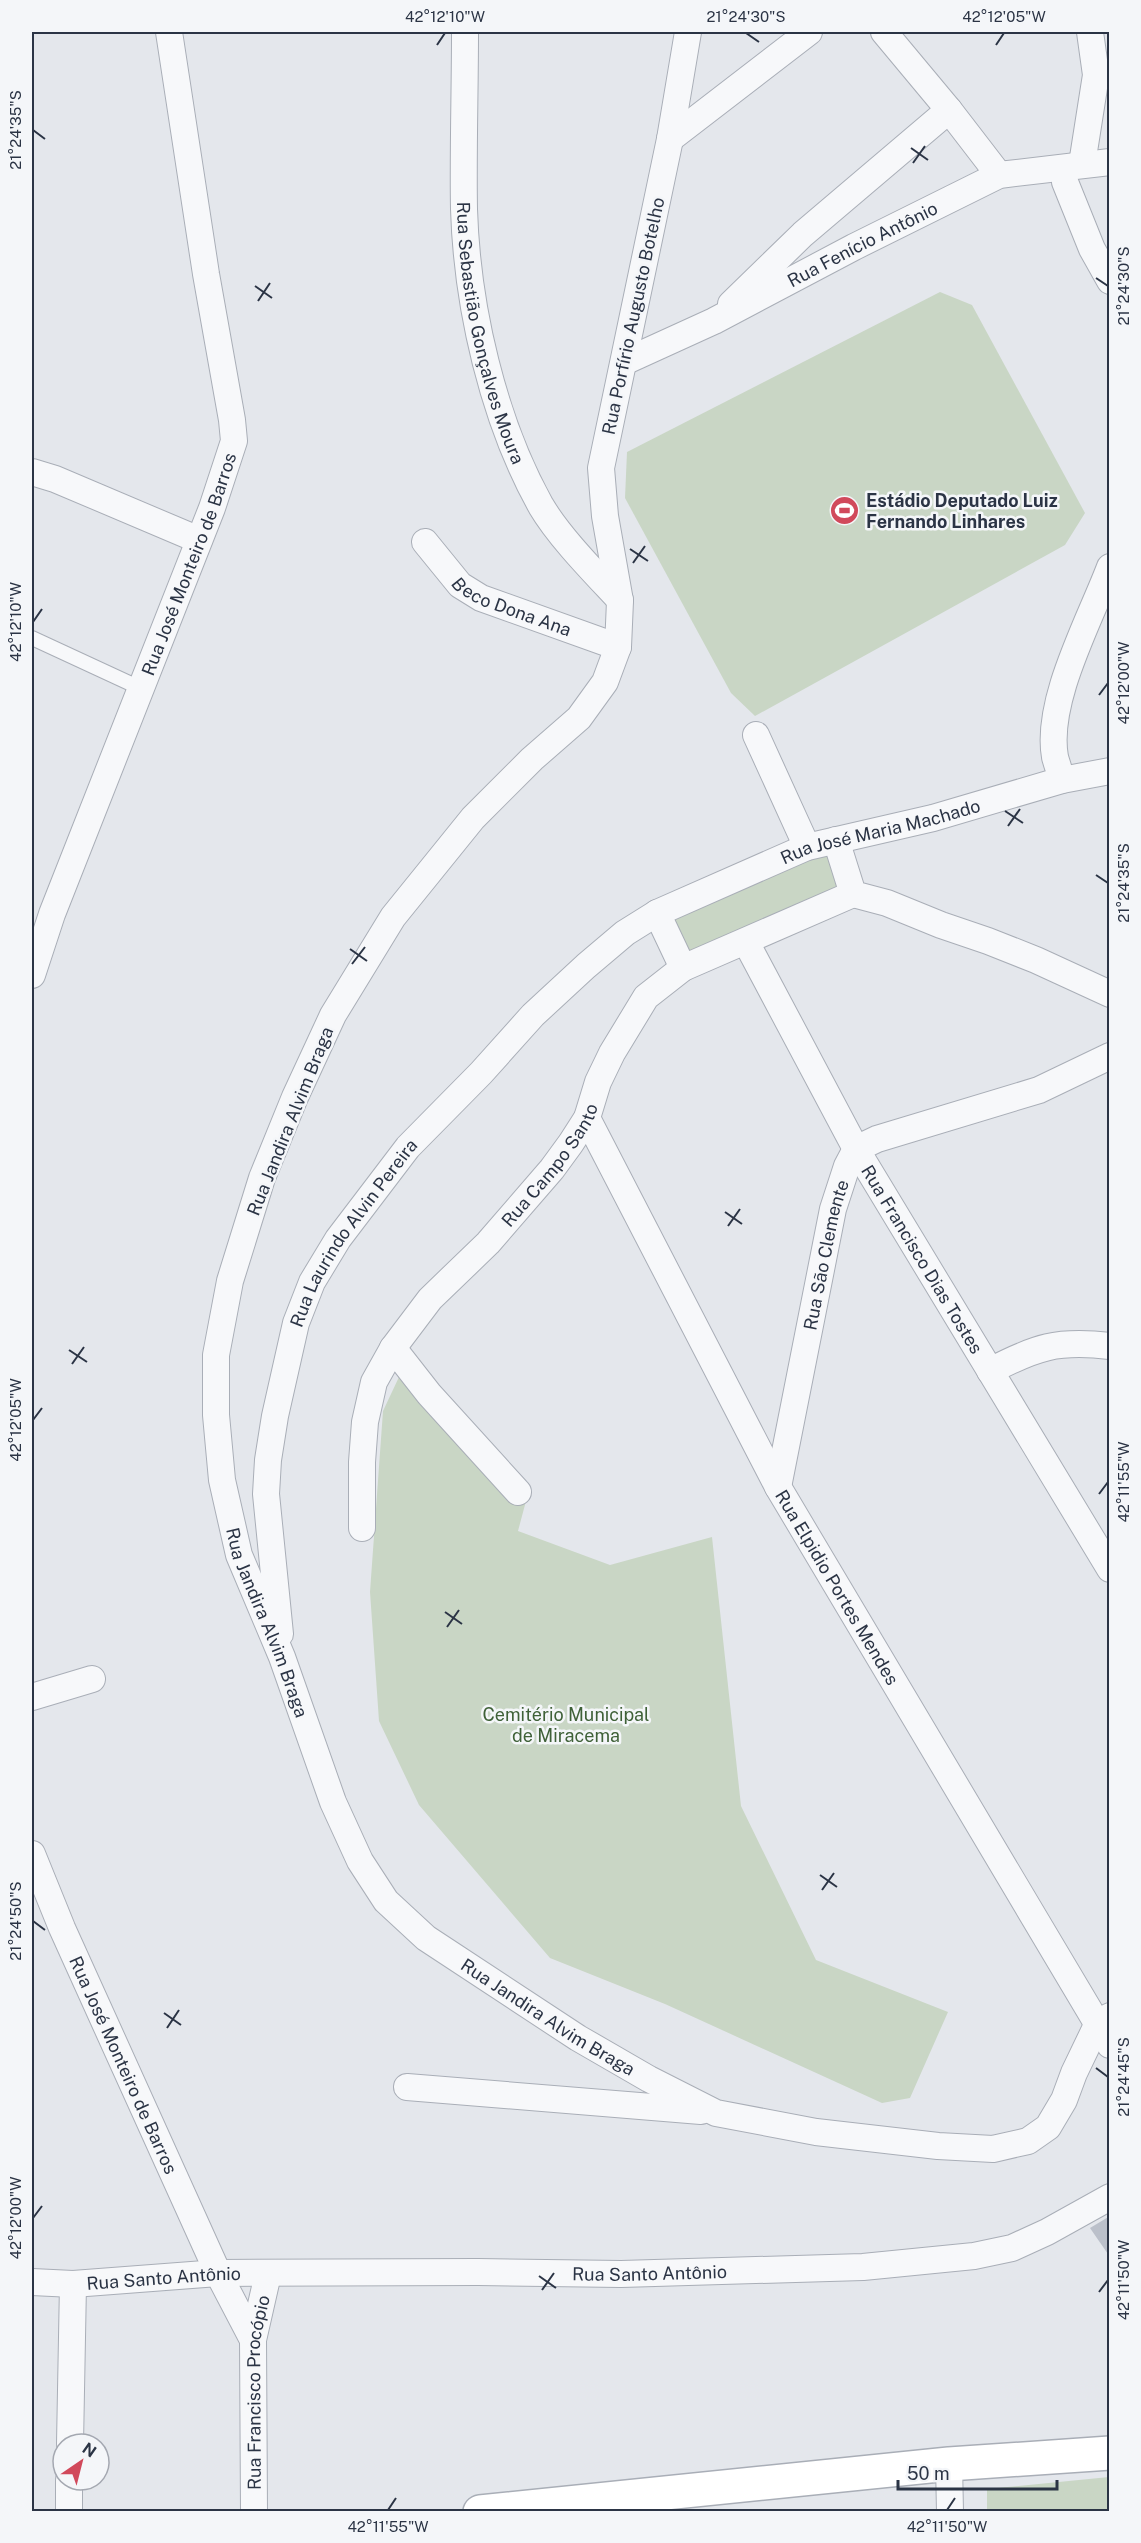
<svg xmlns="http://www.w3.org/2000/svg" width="1141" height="2543" viewBox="0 0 1141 2543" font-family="'Public Sans',sans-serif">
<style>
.green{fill:#c9d6c5}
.building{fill:#bbc0ca}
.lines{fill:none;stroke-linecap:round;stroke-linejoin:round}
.lane-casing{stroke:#a9aeb7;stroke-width:16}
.street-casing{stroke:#a9aeb7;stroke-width:28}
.secondary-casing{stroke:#a9aeb7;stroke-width:36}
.lane{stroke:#f7f8fa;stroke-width:14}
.street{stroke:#f7f8fa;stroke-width:26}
.secondary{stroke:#fff;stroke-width:33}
.ticks{fill:none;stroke:#2b3445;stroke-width:2}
.labels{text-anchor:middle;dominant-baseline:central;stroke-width:5;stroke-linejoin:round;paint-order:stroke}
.street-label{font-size:18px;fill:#2b3445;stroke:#f4f6f9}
.poi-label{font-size:18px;font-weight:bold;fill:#2b3445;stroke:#f4f6f9;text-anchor:start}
.park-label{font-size:18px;fill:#3f6138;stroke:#f4f6f9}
.neatline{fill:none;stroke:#2b3445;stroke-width:2}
.ticks-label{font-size:15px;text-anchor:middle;fill:#2b3445}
</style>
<rect width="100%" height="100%" fill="#e4e7ec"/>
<g class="green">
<path d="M940,292l32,13 113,208 -20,32 -310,171 -24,-23 -106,-195 2,-46z"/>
<path d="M830,850l15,52 -159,61 -23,-45z"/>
<path d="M399,1377l127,124 -8,30 92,34 102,-28 29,269 75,154 132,52 -38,86 -28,5 -217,-99 -115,-46 -131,-153 -40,-84 -9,-129 13,-181z"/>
<path d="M1109,2477v34h-122v-22z"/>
</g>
<path class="building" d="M1110,2216v41l-20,-29z"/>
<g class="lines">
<defs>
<path id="lane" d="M32,638l108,50"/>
<g id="street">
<path id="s1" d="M465,32c0,59 -2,118 -1,177 3,98 29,211 77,297 19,32 54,67 79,94"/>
<path id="s2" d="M688,32l-18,107 -69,329 4,48 15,85 -2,46 -13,35 -26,36 -47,41 -59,59 -80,99 -60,98 -38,82 -33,81 -32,103 -14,74v60l6,65 17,75 43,102 51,145 27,59 26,40 40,37 152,100 71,41 67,34 100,19 122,14 55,3 35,-8 20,-14 16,-27 10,-27 24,-50 12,-7"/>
<path d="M884,32l65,78 50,65"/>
<path d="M670,139l139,-107"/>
<path d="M1082,164l14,-89 -6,-43"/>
<path d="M1065,182l27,67 18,32"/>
<path d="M731,304l72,-70 146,-124"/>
<path id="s3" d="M624,362l90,-41 140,-74 145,-72 111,-13"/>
<path d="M32,472l23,7 144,61"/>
<path id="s4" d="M425,542l35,43 21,13 137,49"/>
<path d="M756,735l51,112"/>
<path d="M1062,780c-2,-8 -5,-15 -7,-23 -10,-56 35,-137 55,-190"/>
<path d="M836,840l17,54 34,9 54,22 47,16 48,19 74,34"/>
<path d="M657,913l26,55"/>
<path id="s5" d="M746,942l110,207 254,420"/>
<path id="s6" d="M32,975l20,-61 160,-406 22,-67 -2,-21 -26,-146 -37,-242"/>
<path id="s7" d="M587,1118l191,369 332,558"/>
<path d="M393,1348l36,46 89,98"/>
<path d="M990,1371c46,-24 67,-31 120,-25"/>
<path id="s8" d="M778,1487l55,-278 14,-43 9,-17 21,-10 162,-49 71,-34"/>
<path id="s9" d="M362,1528v-66l3,-40 9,-40 19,-34 37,-49 58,-56 64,-74 19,-26 16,-25 11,-36 14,-29 34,-56 37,-29 170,-74"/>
<path id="s10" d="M280,1634l-14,-140 2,-34 7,-44 21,-93 16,-41 26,-43 70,-92 73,-74 52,-58 53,-49 39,-33 32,-20 150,-66 126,-29 129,-38 48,-9"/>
<path d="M32,1697l60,-18"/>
<path id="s11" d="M32,1854l30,74 156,345 35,67"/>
<path d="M407,2087l294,24"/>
<path id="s12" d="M32,2282l41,2 145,-11 260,-1 143,2 242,-7 111,-11 38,-8 35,-16 63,-35"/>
<path d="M70,2444l3,-160"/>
<path d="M949,2464l1,48"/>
<path d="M69,2512v-32"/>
<path id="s13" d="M254,2512l-1,-172 15,-66"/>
</g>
<path id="secondary" d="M480,2512l469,-48 161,-11"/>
</defs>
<use href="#lane" class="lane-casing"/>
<use href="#street" class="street-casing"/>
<use href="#secondary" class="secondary-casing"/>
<use href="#lane" class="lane"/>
<use href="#street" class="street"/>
<use href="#secondary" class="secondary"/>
</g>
<path class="ticks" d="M746,33l13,9M437,45l8,-12M996,45l8,-12M33,130l12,9M911,148l17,12M913,163l12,-17M1096,278l12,8M255,286l17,12M258,301l12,-18M630,549l18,12M633,563l12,-17M33,622l9,-13M1099,695l9,-12M1005,811l18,12M1008,826l12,-17M1096,875l12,8M350,949l17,12M352,964l13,-17M725,1212l17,12M728,1226l12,-17M69,1350l18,12M72,1364l12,-17M33,1420l9,-12M1099,1494l9,-12M445,1612l17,12M447,1627l12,-17M820,1875l17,12M822,1890l12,-17M33,1921l12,9M164,2013l17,12M167,2028l12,-18M1096,2068l12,9M33,2218l9,-12M539,2276l17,12M542,2290l12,-17M1099,2292l9,-12M388,2510l8,-12M947,2510l8,-12"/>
<defs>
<symbol id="stadium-disc" viewBox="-11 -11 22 22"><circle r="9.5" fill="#d1495b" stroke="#f4f6f9"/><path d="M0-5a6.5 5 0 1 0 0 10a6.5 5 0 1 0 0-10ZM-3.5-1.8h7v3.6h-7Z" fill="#fff"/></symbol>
</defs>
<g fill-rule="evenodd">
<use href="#stadium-disc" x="828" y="494" width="33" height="33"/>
</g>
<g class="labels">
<g class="street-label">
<text stroke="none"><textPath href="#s3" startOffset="266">Rua Fenício Antônio</textPath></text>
<text transform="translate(633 316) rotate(-78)">Rua Porfírio Augusto Botelho</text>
<text stroke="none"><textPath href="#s1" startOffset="304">Rua Sebastião Gonçalves Moura</textPath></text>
<text stroke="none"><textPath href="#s6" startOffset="440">Rua José Monteiro de Barros</textPath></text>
<text stroke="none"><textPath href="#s4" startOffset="112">Beco Dona Ana</textPath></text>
<text stroke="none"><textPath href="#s10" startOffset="1106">Rua José Maria Machado</textPath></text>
<text transform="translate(290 1121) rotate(-68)">Rua Jandira Alvim Braga</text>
<text stroke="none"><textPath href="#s9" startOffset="428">Rua Campo Santo</textPath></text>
<text stroke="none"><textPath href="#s10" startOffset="422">Rua Laurindo Alvin Pereira</textPath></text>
<text stroke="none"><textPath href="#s8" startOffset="237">Rua São Clemente</textPath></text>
<text stroke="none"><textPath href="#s5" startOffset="363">Rua Francisco Dias Tostes</textPath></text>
<text stroke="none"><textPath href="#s7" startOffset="532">Rua Elpidio Portes Mendes</textPath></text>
<text stroke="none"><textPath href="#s2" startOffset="1731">Rua Jandira Alvim Braga</textPath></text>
<text stroke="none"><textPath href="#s2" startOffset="2235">Rua Jandira Alvim Braga</textPath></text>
<text stroke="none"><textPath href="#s11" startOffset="230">Rua José Monteiro de Barros</textPath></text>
<text stroke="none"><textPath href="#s12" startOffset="618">Rua Santo Antônio</textPath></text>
<text stroke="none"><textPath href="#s12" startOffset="132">Rua Santo Antônio</textPath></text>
<text stroke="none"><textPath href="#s13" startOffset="120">Rua Francisco Procópio</textPath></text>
</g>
<g class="poi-label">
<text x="866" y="500">Estádio Deputado Luiz<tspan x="866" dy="21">Fernando Linhares</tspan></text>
</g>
<g class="park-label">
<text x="566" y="1714">Cemitério Municipal<tspan x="566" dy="21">de Miracema</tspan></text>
</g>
</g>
<rect width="1141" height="2543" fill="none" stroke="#f4f6f9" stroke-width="66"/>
<g transform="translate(81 2462) rotate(35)"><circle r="28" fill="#f4f6f9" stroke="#a4a8b1" stroke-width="1.5"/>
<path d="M0-4.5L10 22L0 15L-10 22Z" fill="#d1495b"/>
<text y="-9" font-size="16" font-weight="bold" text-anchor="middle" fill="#2b3445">N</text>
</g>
<path d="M898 2480v9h159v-9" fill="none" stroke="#2b3445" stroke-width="3"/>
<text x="907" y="2480" font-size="18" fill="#2b3445" stroke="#f4f6f9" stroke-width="4.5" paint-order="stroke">50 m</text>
<rect x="33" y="33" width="1075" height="2477" class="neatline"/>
<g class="ticks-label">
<text x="445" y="22">42°12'10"W</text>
<text x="746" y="22">21°24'30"S</text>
<text x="1004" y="22">42°12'05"W</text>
<text transform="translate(16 130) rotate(-90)" y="5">21°24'35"S</text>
<text transform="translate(1124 286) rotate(-90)" y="5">21°24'30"S</text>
<text transform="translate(16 622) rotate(-90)" y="5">42°12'10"W</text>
<text transform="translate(1124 683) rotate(-90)" y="5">42°12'00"W</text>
<text transform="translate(1124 883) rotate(-90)" y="5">21°24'35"S</text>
<text transform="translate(16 1420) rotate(-90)" y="5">42°12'05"W</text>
<text transform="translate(1124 1482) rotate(-90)" y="5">42°11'55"W</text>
<text transform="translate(16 1921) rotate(-90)" y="5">21°24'50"S</text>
<text transform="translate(1124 2077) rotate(-90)" y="5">21°24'45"S</text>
<text transform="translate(16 2218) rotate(-90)" y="5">42°12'00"W</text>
<text transform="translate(1124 2280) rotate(-90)" y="5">42°11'50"W</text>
<text x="388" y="2532">42°11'55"W</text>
<text x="947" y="2532">42°11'50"W</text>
</g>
</svg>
